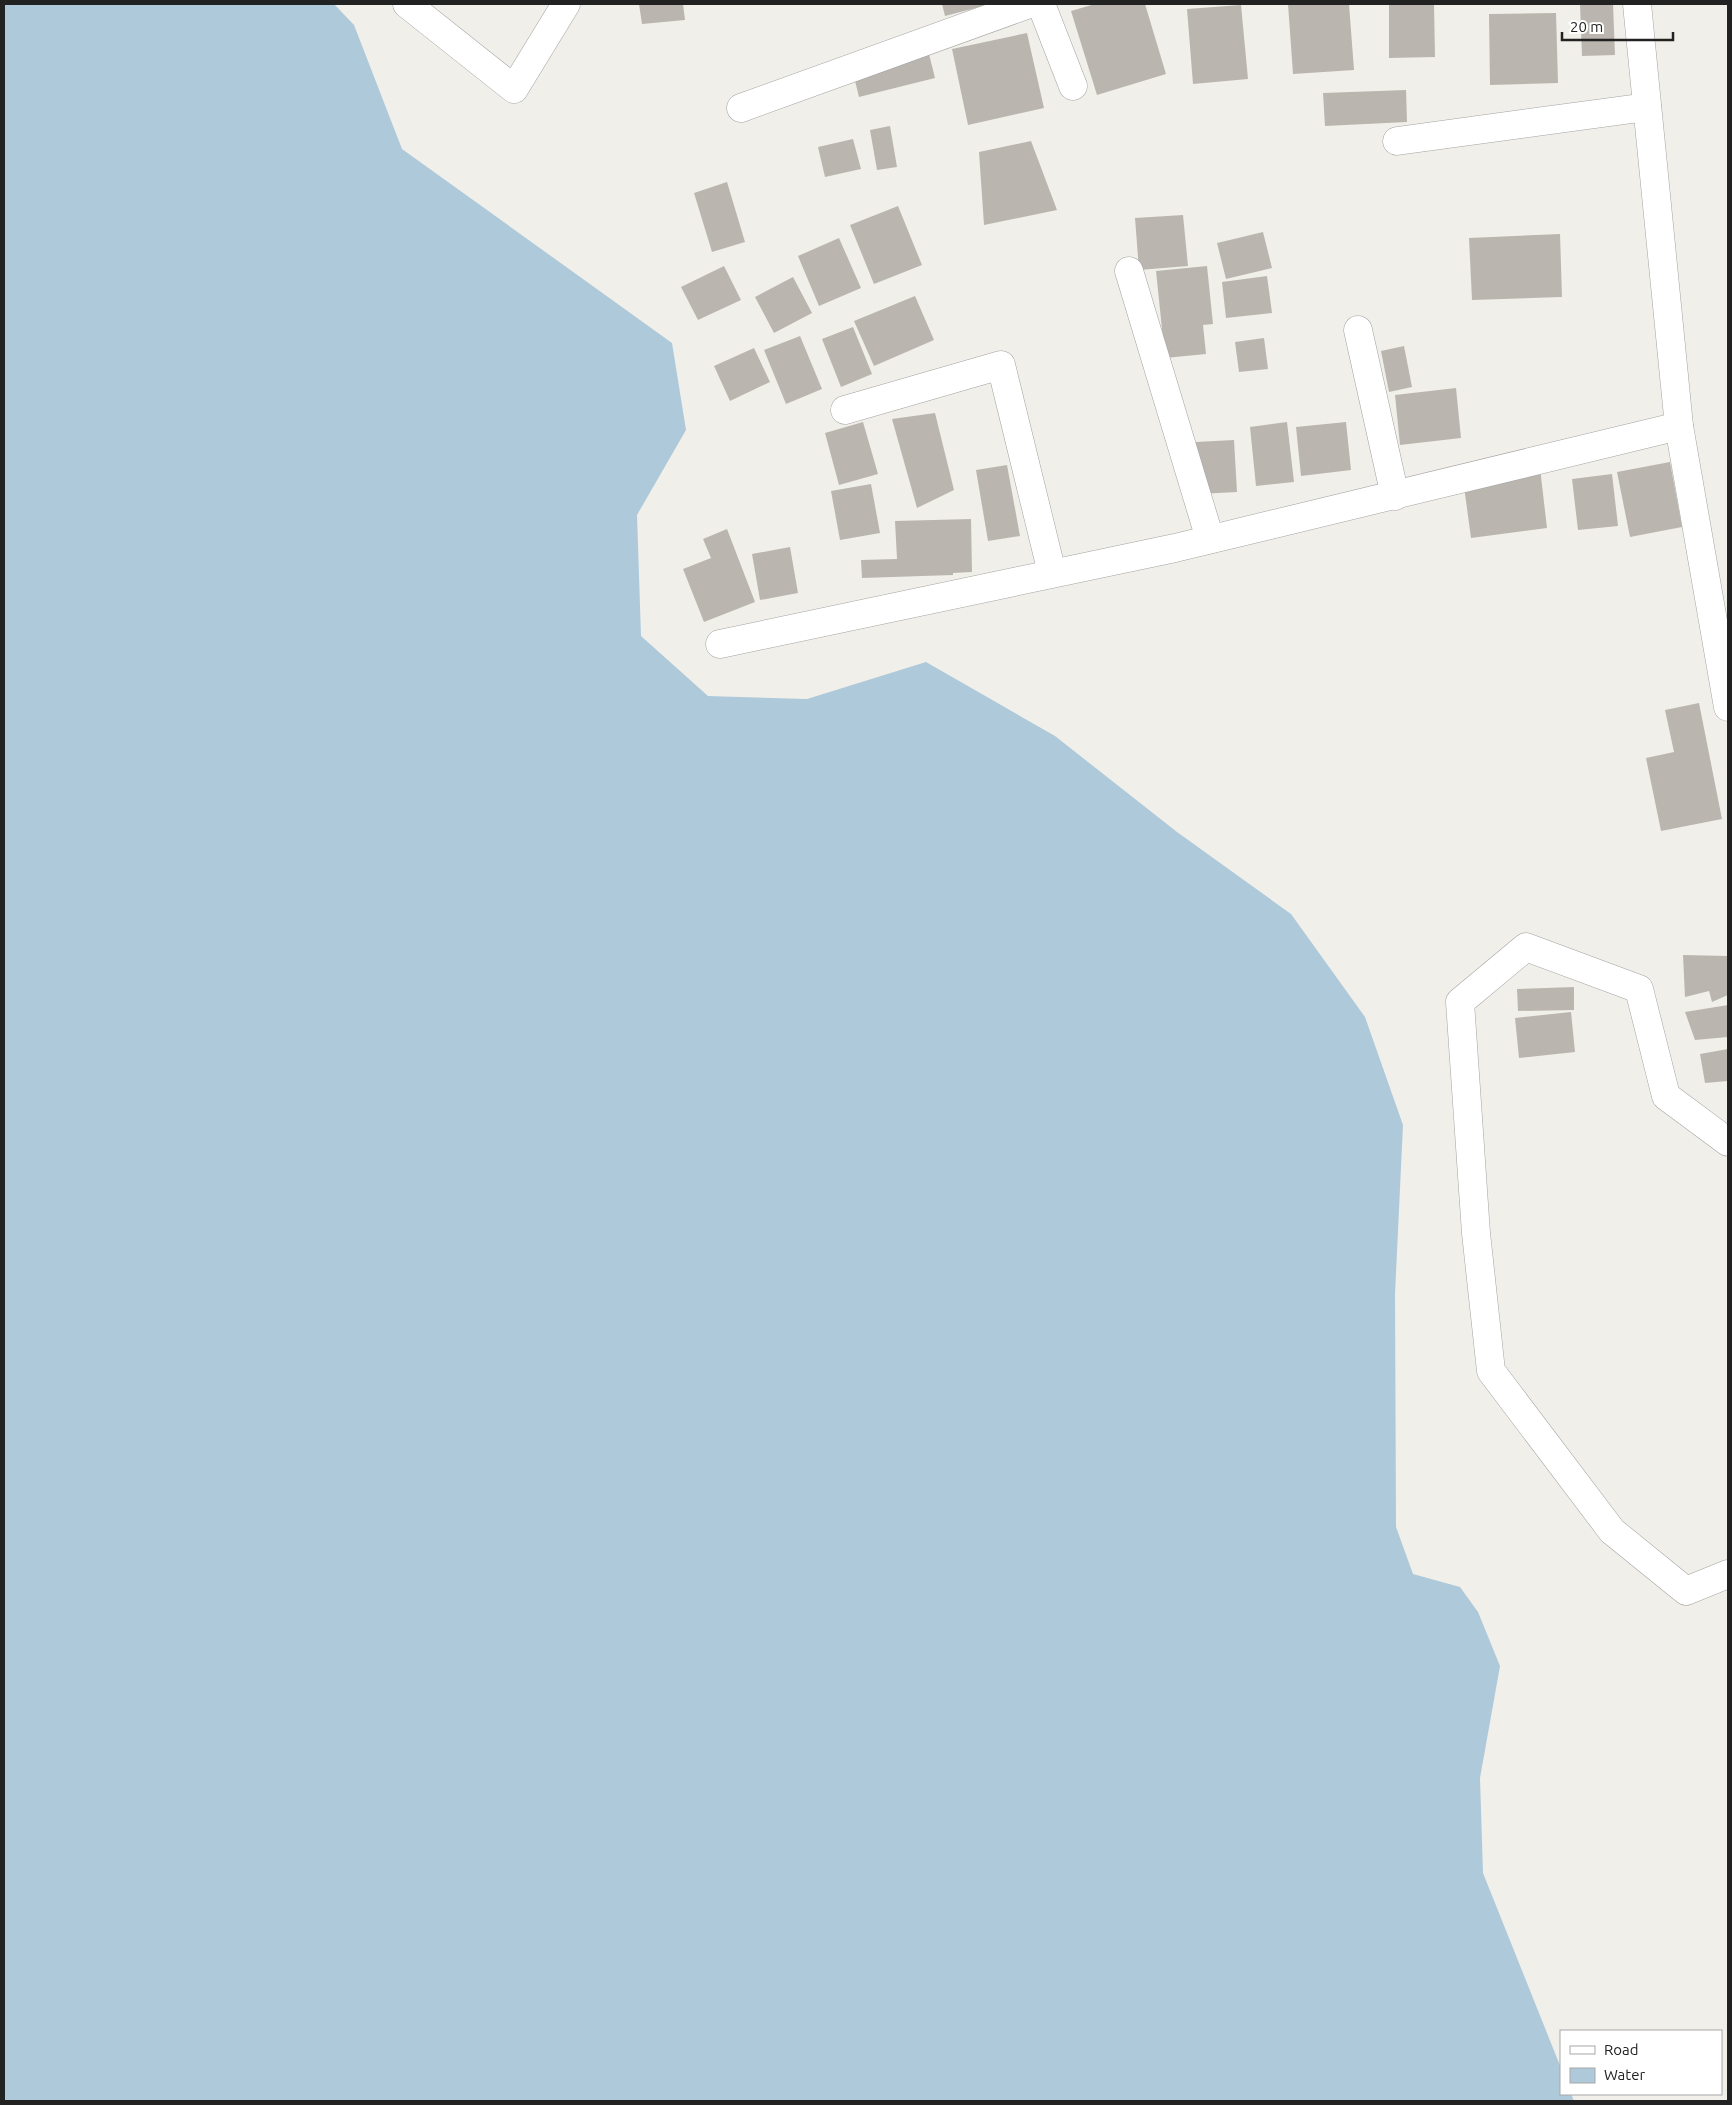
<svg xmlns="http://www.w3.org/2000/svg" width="1732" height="2105" viewBox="0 0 1732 2105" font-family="Ubuntu,sans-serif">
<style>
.water{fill:#aec9da}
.building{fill:#bab6af}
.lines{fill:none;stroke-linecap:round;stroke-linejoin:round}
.minor-casing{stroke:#a3a3a3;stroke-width:29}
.minor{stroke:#fff;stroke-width:28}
</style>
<rect width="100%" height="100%" fill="#f1efe9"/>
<path class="water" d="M4,4h330l20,21 48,124 270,194 14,87 -49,85 4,121 67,60 99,3 119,-37 129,74 122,96 114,82 74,103 38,108 -8,169 1,233 17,47 47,13 18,25 22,54 -20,112 3,95 78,195v26h10l3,7h-1570z"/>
<g class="building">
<path d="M639,4h44l2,16 -43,4z"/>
<path d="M942,4h49l-46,12z"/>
<path d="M1095,4h50l21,70 -69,21 -26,-84z"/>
<path d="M1288,4h61l5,66 -61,4z"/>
<path d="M1389,4h45l1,53 -46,1z"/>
<path d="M1580,4h33l2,51 -33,1z"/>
<path d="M1241,5l7,74 -55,5 -6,-75z"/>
<path d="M1556,13l2,70 -68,2 -1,-71z"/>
<path d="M1027,33l17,75 -76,17 -16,-76z"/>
<path d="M925,38l10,40 -76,19 -10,-41z"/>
<path d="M1406,90l1,32 -82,4 -2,-33z"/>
<path d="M890,126l7,41 -20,3 -7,-40z"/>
<path d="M853,139l8,30 -36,8 -7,-30z"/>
<path d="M1031,141l26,69 -73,15 -5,-73z"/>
<path d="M727,182l18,60 -33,10 -18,-59z"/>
<path d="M898,206l24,59 -48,19 -24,-59z"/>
<path d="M1183,215l5,51 -49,4 -4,-52z"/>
<path d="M1263,232l9,36 -46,11 -9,-36z"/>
<path d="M1560,234l2,63 -90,3 -3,-62z"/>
<path d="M839,238l22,50 -42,18 -21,-50z"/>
<path d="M724,266l17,34 -43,20 -17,-33z"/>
<path d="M1207,266l6,58 -10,1 3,29 -41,4 -9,-87z"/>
<path d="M1267,276l5,37 -46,5 -4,-36z"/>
<path d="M793,277l19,36 -38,20 -19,-36z"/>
<path d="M915,296l19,44 -60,26 -20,-45z"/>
<path d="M853,327l19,47 -31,13 -19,-48z"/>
<path d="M800,336l22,53 -36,15 -22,-54z"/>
<path d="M1264,338l4,31 -29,3 -4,-30z"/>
<path d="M1404,346l8,41 -23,5 -8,-41z"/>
<path d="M754,348l16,34 -40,19 -16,-35z"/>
<path d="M1456,388l5,50 -61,7 -5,-50z"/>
<path d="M935,413l19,77 -37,18 -25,-89z"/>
<path d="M863,422l15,52 -39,11 -14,-52z"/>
<path d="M1287,422l7,60 -38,4 -6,-59z"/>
<path d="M1346,422l5,48 -50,6 -5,-49z"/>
<path d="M1234,440l3,52 -38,2 -3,-52z"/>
<path d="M1670,462l12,65 -52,10 -13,-65z"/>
<path d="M1007,465l13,71 -32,5 -12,-71z"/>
<path d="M1540,468l7,60 -76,10 -8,-59z"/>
<path d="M1612,474l6,52 -40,4 -6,-51z"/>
<path d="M871,484l9,49 -40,7 -9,-49z"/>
<path d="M971,519l1,53 -19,1v2l-91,3 -1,-18 36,-1 -2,-38z"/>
<path d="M727,529l28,73 -51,20 -21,-53 28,-11 -8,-19z"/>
<path d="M790,547l8,46 -38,7 -8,-46z"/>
<path d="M1699,703l23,116 -61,12 -15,-73 28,-6 -9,-42z"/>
<path d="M1683,955l45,1v39l-16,7 -3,-11 -24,6z"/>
<path d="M1574,987v23l-56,1 -1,-22z"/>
<path d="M1728,1005v32l-33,3 -10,-28z"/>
<path d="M1571,1012l4,40 -56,6 -4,-40z"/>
<path d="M1728,1049v32l-23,2 -5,-29z"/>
</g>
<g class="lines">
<defs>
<g id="minor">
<path d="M407,4l107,85 52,-85"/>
<path d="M1041,4l32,82"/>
<path d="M1637,4l42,422 49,281"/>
<path d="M741,108l288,-104"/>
<path d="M1397,141l250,-34"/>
<path d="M1129,271l81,268"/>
<path d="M1358,330l37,166"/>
<path d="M845,410l156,-45 51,208"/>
<path d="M720,644l455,-96 504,-122"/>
<path d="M1728,1142l-62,-46 -27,-107 -113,-42 -66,55 16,231 15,138 121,160 74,60 42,-17"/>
</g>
</defs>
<use href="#minor" class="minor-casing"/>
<use href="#minor" class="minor"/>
</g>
<rect width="1732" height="2105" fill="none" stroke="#222222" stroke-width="10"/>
<rect x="1560" y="2030" width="162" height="65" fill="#ffffff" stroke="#a7a7a7"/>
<rect x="1570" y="2046" width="25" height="8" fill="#ffffff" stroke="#a7a7a7"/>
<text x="1604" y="2055" font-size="15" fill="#222222">Road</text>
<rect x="1570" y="2068" width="25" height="15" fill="#aec9da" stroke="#a7a7a7"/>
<text x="1604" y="2080" font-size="15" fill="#222222">Water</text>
<path d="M1562 32v8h111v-8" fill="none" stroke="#222222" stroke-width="2.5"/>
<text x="1570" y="32" font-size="15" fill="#222222" stroke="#ffffff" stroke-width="4" paint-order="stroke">20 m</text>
</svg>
